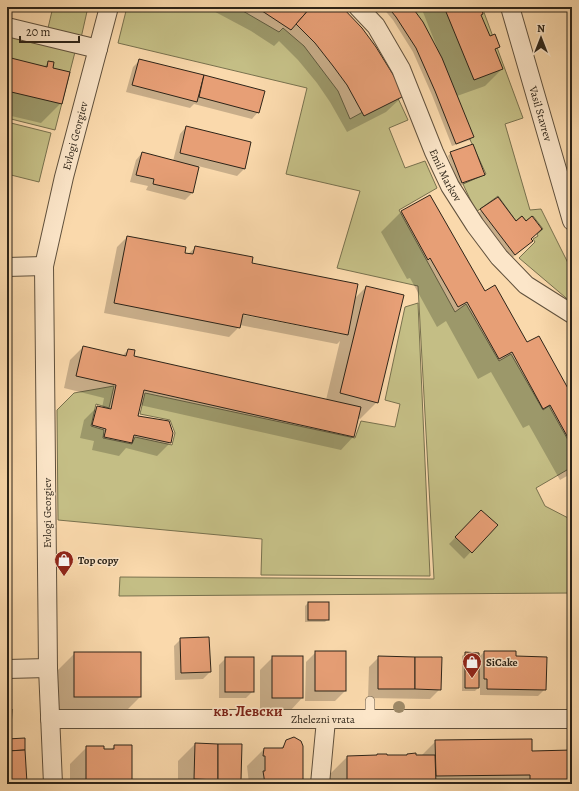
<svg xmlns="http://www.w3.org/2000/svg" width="579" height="791" viewBox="0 0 579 791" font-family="Alegreya,serif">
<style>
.green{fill:#c4be85;stroke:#78714e}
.shadow{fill:#0003;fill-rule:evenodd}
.building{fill:#e79f76;stroke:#2d2418}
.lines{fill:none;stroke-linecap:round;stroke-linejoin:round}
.service-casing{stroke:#60513d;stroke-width:10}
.minor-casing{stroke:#60513d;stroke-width:20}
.service{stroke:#fce6c9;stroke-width:9}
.minor{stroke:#fce6c9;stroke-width:18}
.tree{fill:#9e8a69}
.labels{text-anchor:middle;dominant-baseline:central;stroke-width:3;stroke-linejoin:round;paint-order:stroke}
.street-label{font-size:11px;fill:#2d2418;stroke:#fce6c9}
.poi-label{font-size:11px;font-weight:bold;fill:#2d2418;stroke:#fce6c9;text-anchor:start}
.district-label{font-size:15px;font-weight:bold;fill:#7a1f14;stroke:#fce6c9}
</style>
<rect width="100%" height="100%" fill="#fad9ac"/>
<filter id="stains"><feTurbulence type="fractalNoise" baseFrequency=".005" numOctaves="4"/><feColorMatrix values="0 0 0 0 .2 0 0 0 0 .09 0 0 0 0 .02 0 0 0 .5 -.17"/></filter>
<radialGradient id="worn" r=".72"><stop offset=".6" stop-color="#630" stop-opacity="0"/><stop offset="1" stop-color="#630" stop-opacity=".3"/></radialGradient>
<g class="green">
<path d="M34,7h54l-7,31 -33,-10 4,-17z"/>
<path d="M127,7h109l43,25 4,-4 21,18 34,45 12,28 46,-25 12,26 -19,8 16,40 20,-7 12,27 -38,22 56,102 11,-8 33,57 12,-7 32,56 6,-4 23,41v20l-36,21 9,18 27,14v73l-453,3 1,-19 314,2 -16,-293 -81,-18 23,-77 -74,-17 21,-86 -189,-45z"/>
<path d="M406,7h76l41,111 -18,6 25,86 11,-1 31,62v32l-53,-45 16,-16 -2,-3 5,-3 -1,-2 6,-5 -10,-13 -7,5 -4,-5 -6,5 -18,-25 -22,16 -13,-28 23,-10 -71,-153z"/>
<path d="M7,36l68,16 -20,78 -48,-12z"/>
<path d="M7,122l44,11 -12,49 -32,-8z"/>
<path d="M418,303l12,273 -169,-1 1,-36 -204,-19 -1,-110 17,-17 40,-7 -5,22 -13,-4 -5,22 13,4 -1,8 29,6 3,-7 37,8 3,-12 -5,-13 -30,-6 5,-21 210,45 6,-17 34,6 5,-23 -15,-4 20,-93z"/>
</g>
<g class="shadow">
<path d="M206,7h134l63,89 -17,16 -39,20 -17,-30 -13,-19 -19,-23 -19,-19 -5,5 -23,-15z"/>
<path d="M382,7h29l26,43h1l-17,-43h59v9l9,21 10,9 -5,5 8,18 -17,17 -28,10 16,40 -3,4 -18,6 -20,-51 -19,-43 -20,-32z"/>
<path d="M7,58l37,9 5,-5 12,41 -20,20 -34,-8z"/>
<path d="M140,60l124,32 -6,20 -6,7 -58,-15 -4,4 -64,-16 7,-25z"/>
<path d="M186,127l64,16 -6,26 -7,7 -39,-10 -6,27 -7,7 -39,-10 2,-4 -18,-4 6,-22 6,-7 31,8 7,-27z"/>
<path d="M451,153l33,21 -4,3 -21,9 -11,-30z"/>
<path d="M429,196l55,96 86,102 2,-1v80l-12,7 -31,-55 -6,3 -32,-56 -13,7 -32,-58 -9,6 -27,-49 -3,1 -26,-47 20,-20z"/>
<path d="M497,198l35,43 -20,17 -34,-45z"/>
<path d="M127,237l61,17 8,-7 55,17 103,35 12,-12 11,115 -17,17 -2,-1 -5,19 -12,13 -201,-45 -3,11 33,27 -13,13 -31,-8 -7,8 -27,-6 2,-9 -14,-3 4,-18 13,-13 5,1 2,-10 -40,-10 6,-28 13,-13 39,9 6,-6 5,7 193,43 14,-59 -3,3 -97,-19 -1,2 -10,10 -125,-24 13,-66zM238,312l103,20v2l-103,-20z"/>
<path d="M481,511l15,14 -32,34 -15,-15z"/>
<path d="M308,603l20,16 -3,3h-20v-16z"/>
<path d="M181,639l29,33 -7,7 -28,1 -1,-34z"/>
<path d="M316,652l29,39 -10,10h-30l1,-39z"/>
<path d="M484,652l31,5 30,32 -7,7 -58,-1v-9l-5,5h-13v-35l4,-3 12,5z"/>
<path d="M75,653l65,44 -17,17h-65v-44z"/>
<path d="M273,657h29v41l-12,13h-30v-41z"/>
<path d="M379,657l61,32 -10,10 -62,-1 1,-31z"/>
<path d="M226,658l27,33 -7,7h-27v-33z"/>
<path d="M7,740l19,43 -1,1h-18z"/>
<path d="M289,740l13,44h-53l-2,-18 17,-17h16z"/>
<path d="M436,741l95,11h41v32h-242v-10l17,-17 74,-1z"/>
<path d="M195,744l45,36 -4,4h-58v-23z"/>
<path d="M114,746l17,38h-61v-20l17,-17 16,3h8z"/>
</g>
<g class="building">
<path d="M256,7h55l-20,23z"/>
<path d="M311,7h31l20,21 14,19 21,34 7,15 -40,20 -17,-31 -14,-19 -18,-23 -19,-19z"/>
<path d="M388,7h24l11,15 19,36 32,79 -18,7 -21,-53 -19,-43 -20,-31z"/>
<path d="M444,7h37l2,7 -2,1 9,21 5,-2 5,13 -5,2 8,20 -29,11z"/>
<path d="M7,57l40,10 1,-6 6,1 -1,6 17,4 -8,32 -55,-13z"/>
<path d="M139,59l65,16 -7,27 -65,-17z"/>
<path d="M204,75l61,16 -6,22 -60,-16z"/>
<path d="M186,126l65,16 -6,27 -65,-16z"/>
<path d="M473,144l12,31 -23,8 -12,-31z"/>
<path d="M142,152l57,15 -6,26 -40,-9 1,-5 -18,-4z"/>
<path d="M430,195l55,96 10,-6 32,57 12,-6 31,56h2v53l-22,-40 -7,4 -31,-57 -13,7 -32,-57 -9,5 -28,-49 -2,2 -27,-49z"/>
<path d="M498,197l18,24 6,-5 4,5 6,-5 10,13 -11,10 2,2 -18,14 -35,-46z"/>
<path d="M127,236l59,11 -1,6 8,1 2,-8 58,11 -1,6 106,21 -10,51 -105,-21 -3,14 -126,-25z"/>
<path d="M366,286l38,9 -26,108 -38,-10z"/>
<path d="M83,346l43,10 2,-7 7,1 -1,6 227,51 -7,30 -210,-47 -6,26 31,5 4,12 -2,10 -37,-8 -2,8 -28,-6 2,-8 -14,-4 5,-19 14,3 5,-24 -40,-9z"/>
<path d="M7,393h2l1,29h-3z"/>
<rect x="7" y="422" width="3" height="47"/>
<path d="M481,510l17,15 -26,28 -17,-16z"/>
<rect x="308" y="602" width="21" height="18"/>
<path d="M209,637l2,35 -30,1 -1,-35z"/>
<rect x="315" y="651" width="31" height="40"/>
<path d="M484,651h32v5l31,1 -1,33 -59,-1v-10h-3z"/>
<rect x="74" y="652" width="67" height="45"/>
<path d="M465,652l14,1v35h-14z"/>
<rect x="272" y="656" width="31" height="42"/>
<path d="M378,656l37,1v32h-37z"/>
<rect x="225" y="657" width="29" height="35"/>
<path d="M415,657h27l-1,33 -26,-1z"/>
<path d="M7,709h5l-1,21h-4z"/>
<path d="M294,737l7,4 2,5v38h-38l-2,-13h2v-15h-2l1,-8h19l3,-8z"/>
<path d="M25,738v12l-18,1v-12z"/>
<path d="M532,739v12l40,-1v34h-42v-9l-94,1 -1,-36z"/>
<path d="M195,743l23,1v36l-24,-1z"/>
<path d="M218,744h24l-1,36h-23z"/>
<path d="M114,745h18v39h-46v-38h18v3h10z"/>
<path d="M25,750l2,33 -20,1v-33z"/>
<path d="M416,753v2h19l1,29h-89v-28l30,-1v-1h10v1h20v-1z"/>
<rect x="218" y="780" width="8" height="4"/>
</g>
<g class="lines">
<defs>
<path id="service" d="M370,701v19"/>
<g id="minor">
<path id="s1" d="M358,7l18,19 25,43 33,83 16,34 25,39 24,32 27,28 46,29"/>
<path id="s2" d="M510,7l62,214"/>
<path d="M7,27l91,22"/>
<path d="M7,267l37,-1"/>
<path d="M7,669l41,-1"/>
<path id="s3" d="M50,719h522"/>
<path id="s4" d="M53,784l-5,-116 -4,-402 20,-89 45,-170"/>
<path d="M320,784l6,-64"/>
</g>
</defs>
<use href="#service" class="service-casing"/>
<use href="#minor" class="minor-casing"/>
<use href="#service" class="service"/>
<use href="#minor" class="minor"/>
</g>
<circle class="tree" cx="399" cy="707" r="6"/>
<defs>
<symbol id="shop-pin" viewBox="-11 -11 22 30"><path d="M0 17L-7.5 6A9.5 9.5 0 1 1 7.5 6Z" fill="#8f2418" stroke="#fce6c9"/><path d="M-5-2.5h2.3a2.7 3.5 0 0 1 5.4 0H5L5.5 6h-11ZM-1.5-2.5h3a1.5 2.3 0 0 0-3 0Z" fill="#fff"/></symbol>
</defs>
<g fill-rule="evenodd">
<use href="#shop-pin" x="53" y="549" width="22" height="30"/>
<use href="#shop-pin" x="461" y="651" width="22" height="30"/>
</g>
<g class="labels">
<g class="street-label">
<text stroke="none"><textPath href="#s2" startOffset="111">Vasil Stavrev</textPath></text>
<text stroke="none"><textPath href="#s4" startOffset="652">Evlogi Georgiev</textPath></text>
<text stroke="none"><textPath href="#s1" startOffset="191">Emil Markov</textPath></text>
<text transform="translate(47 513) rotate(-90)">Evlogi Georgiev</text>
<text stroke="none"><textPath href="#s3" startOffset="273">Zhelezni vrata</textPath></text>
</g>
<g class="poi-label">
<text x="78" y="560">Top copy</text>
<text x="486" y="662">SiCake</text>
</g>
<g class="district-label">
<text x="248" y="711">кв. Левски</text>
</g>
</g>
<rect width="579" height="791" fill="none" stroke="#fad9ac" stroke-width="24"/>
<rect x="8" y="8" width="563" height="775" fill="none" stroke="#2d2418" stroke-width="2"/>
<rect x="12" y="12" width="555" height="767" fill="none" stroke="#2d2418"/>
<g transform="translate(541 38)" stroke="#fce6c9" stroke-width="3" paint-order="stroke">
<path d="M0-3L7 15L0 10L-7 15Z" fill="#2d2418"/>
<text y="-6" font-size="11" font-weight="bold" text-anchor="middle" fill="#2d2418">N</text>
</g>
<path d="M20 36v6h59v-6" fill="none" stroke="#2d2418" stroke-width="2"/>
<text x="26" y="36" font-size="12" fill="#2d2418" stroke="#fce6c9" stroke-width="3" paint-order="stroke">20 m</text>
<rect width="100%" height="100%" filter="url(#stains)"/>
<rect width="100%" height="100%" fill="url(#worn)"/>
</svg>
